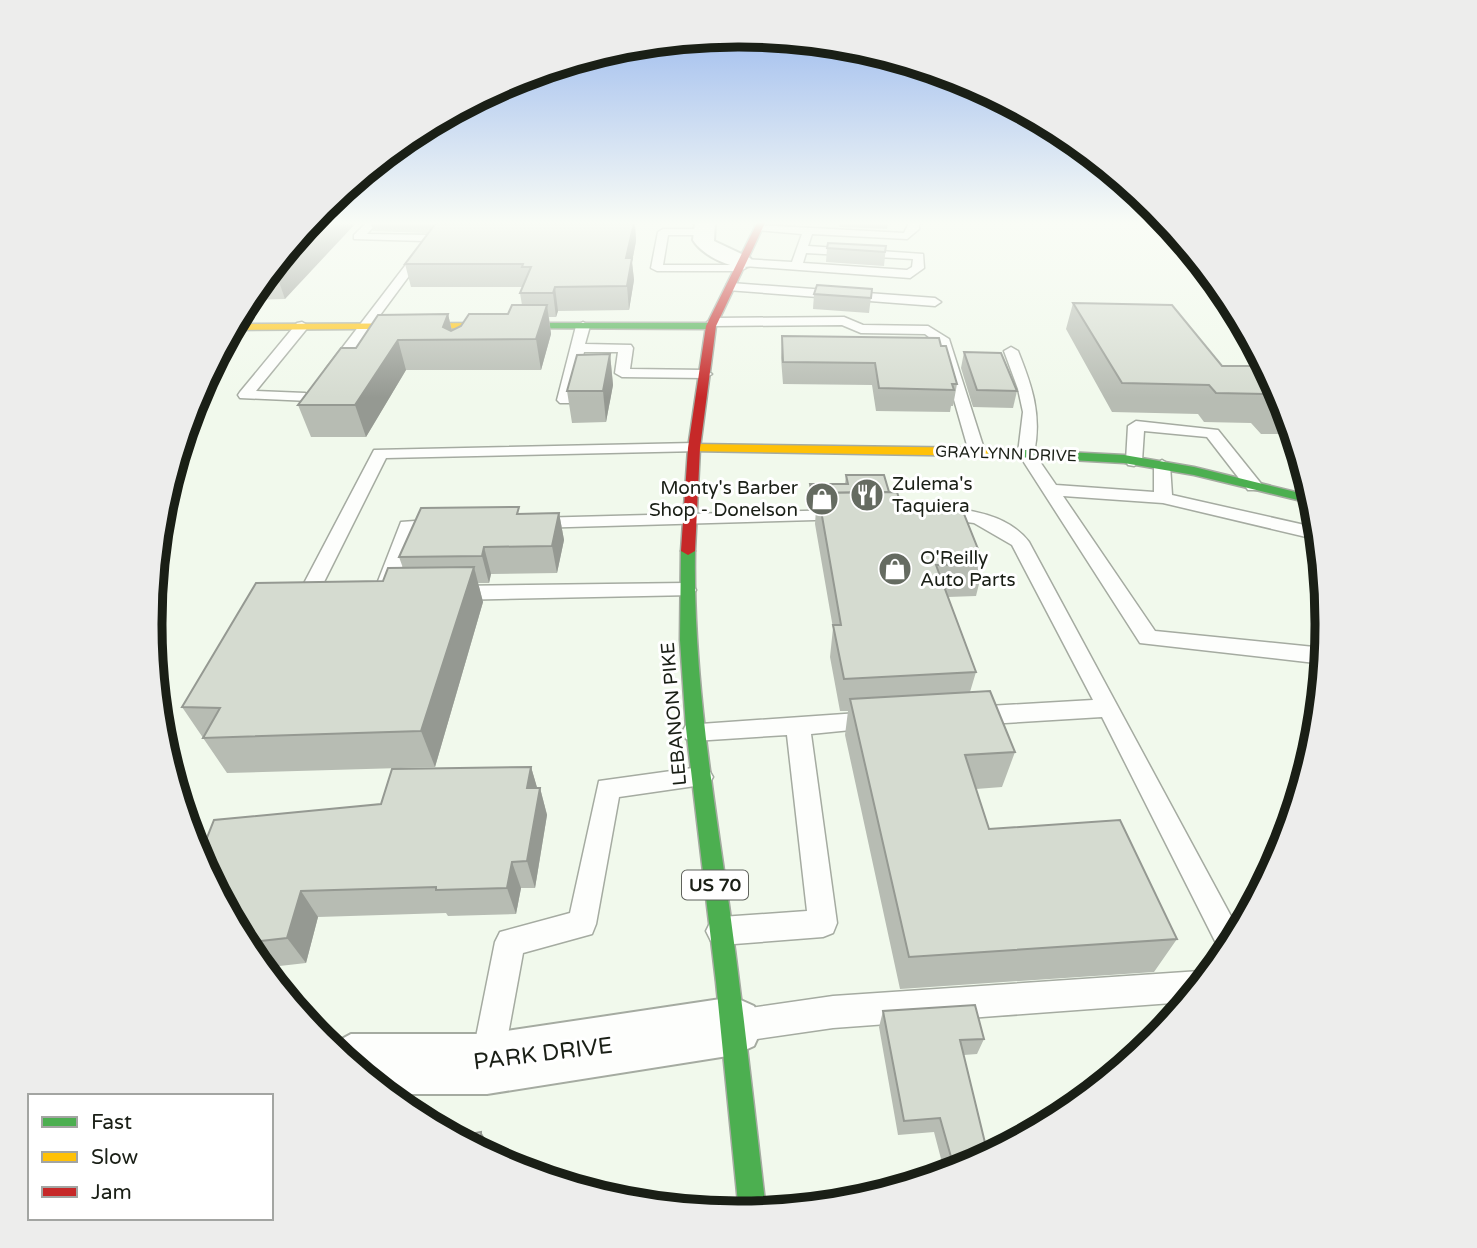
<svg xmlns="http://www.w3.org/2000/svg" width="1477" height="1248" viewBox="0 0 1477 1248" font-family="'Varela Round',sans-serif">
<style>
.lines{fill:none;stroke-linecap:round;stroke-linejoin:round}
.lane-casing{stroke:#a5aba1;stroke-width:3}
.street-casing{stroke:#a5aba1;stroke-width:4}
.fast-casing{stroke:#a5aba1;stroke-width:3}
.slow-casing{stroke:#a5aba1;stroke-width:3}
.jam-casing{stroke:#a5aba1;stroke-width:3}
.lane{fill:#fdfefc;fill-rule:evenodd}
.street{fill:#fdfefc;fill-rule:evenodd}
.fast{fill:#4caf50;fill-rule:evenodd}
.slow{fill:#ffc107;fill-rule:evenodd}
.jam{fill:#c62828;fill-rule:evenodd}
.wall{fill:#b7bcb3}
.shaded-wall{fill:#959992}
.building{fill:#d5dbd0;stroke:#959992;stroke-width:2}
.labels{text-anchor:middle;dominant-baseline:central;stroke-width:6;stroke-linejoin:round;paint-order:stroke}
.far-street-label{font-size:16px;fill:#1a1f16;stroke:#fff}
.shield{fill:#fff;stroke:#5f625c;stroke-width:2}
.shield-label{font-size:18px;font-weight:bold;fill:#1a1f16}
.poi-label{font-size:19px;fill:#1a1f16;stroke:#fff;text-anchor:start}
.street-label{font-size:19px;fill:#1a1f16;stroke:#fff}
.near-street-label{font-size:23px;fill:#1a1f16;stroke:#fff}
.rim{fill:none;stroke:#1a1f16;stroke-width:9}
</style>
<rect width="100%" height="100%" fill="#f1f9ec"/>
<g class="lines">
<defs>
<g id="lane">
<path d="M366,223h11l-10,11 65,1 5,3 -99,134 -5,1 -7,-4 98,-128 -70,-2v-4z"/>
<path d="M909,223h10v6l-12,10 -95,-5 -4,12 115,8 1,14 -14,10 -166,-12 2,2 -6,3h-83l-6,-3 7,-36 5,-3h41l5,3 -5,3h-36l-5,30h76l-2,-3 6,-3 49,3 10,-28 -47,-4v-4l4,-1 145,8zM806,253l107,6 -1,8 -5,3 -104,-7z"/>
<path d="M731,283l204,15 6,4 -6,4 -208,-16v-6z"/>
<path d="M844,317l19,8 65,1 21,13 36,113 -2,3h-12l-2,-3 -31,-108 -13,-10 -64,-1 -19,-8 -128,1 -7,-4 7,-4z"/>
<path d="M302,322l7,4 -53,65 49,2 8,5 -3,3 -70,-3 -2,-3 2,-3 57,-69z"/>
<path d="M583,322l7,4 -5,18 46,1 2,3 -3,21 75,1 7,4 -7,4 -83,-1 -7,-4 3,-21h-34l-11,48 -3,3h-10l-3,-3 19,-74z"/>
<path d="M1011,347l7,4c14,35 24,64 16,102l22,32 98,7v-27l8,-5 8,5 2,30 146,33 1,12 -156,-37 -100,-7 92,135 169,17v16l-184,-21 -122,-190 5,-41 -5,-23 -14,-38z"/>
<path d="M1136,421l82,9 45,56 -3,4h-12l-41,-53 -63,-6 -2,30 -8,5 -6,-1 -2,-4 2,-35z"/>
<path d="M694,443l6,2 2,3 -2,3 -314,7 -68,136h-14l-3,-5 73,-139z"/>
<path d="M936,508c32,0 73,7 93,34l210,389 -16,26 -121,-240 -131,8 -8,-3 -4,-6 4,-6 8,-3 122,-7 -81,-155 -38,-22 -44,-6 -3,-4z"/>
<path d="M844,510l9,5 -3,4 -316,9 -9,-5 9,-5z"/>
<path d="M442,519l7,2 2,4 -2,4 -34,2 -22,63 -3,5h-14l-3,-5 28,-72z"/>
<path d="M686,583l7,2 3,5 -3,5 -239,5 -7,-2 -3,-5 3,-5 7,-2z"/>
<path d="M873,712l8,3 4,6 -4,6 -70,7 26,189 -4,10 -10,4 -102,8 -10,-4 -5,-10 5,-10 10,-4 86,-6 -20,-176 -93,6 -8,-2 -4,-7 4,-7z"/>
<path d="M700,767l9,3 4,7 -4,7 -90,13 -23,127 -4,10 -69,19 -20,109 -4,12 -12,4 -12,-4 -4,-12 24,-120 5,-10 70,-19 29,-132z"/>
<path d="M1200,971l9,4 -23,27 -353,26 -97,14 -11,-5 -5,-11 5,-11 11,-5 97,-14z"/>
</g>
<g id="street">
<path d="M695,223h20l-1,18 36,17 3,4 -3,4c-17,5 -48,-11 -57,-26z"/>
<path d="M734,997l20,9 9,20 -9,20 -20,9 -247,39h-100l-58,-48 22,-12h136z"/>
</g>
<g id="fast">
<path d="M502,323h209l5,3 -5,3 -212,-1v-4z"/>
<path d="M984,448l140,7 70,12 118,29 2,8 -120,-29 -70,-12 -144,-8v-6z"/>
<path d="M688,547l7,4c-2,120 17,236 34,354 14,101 25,203 37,305l-27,3 -23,-231 -30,-254 -6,-88 1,-89z"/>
</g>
<g id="slow">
<path d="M502,323l3,1v4l-274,2 3,-6z"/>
<path d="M694,444l290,4 6,4 -6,4 -294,-5v-6z"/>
</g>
<path id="jam" d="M757,223h8l-49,103 -16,122 -5,103 -7,4 -7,-4 7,-103 18,-122z"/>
</defs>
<use href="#lane" class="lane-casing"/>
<use href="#street" class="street-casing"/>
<use href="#fast" class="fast-casing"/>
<use href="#slow" class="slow-casing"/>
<use href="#jam" class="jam-casing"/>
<use href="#lane" class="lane"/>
<use href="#street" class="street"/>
<use href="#fast" class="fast"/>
<use href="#slow" class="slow"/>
<use href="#jam" class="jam"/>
</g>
<g class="wall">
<path d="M309,223l-24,76 -38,1 2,-4z"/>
<path d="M371,223h264l1,18 -4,21 2,18 -5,30 -71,1 -2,6h-7l2,17 -10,36h-135l-40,67h-55l-13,-32 58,-57 92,-34 4,17 56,-17 14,-9 -2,-12 3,-6h-112l-6,-23 23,-31 -55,-2z"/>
<path d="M840,223h48l-1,6 -48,-2z"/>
<path d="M886,246l-2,20 -58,-4 1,-14z"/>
<path d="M872,289l-3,24 -56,-4 1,-15z"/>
<path d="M1073,303l149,63 61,33 10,35h-32l-10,-11 -47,-1 -6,-8 -86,-2 -46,-83z"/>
<path d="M782,336l159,10 16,38 -4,22h-2l-1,6 -74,-1 -4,-26 -89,-1 -2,-26z"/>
<path d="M964,352l53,39 -4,17 -40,-1 -12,-39z"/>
<path d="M610,354l3,31 -7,37 -34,1 -5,-32z"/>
<path d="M846,475l43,17 14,19 81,53 -8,32 -28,1 28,75 -6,20 45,60 -13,35 -26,2 13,40 188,110 -23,33 -254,17 -55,-254 3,-24h-8l-10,-54 3,-29 -18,-104 1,-15h-4l-2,-16v-9h35z"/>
<path d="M559,513l5,27 -7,33 -66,1 -2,9h-11l5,19 -48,165 -208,6 -45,-66 221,-139 -4,-11 121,-43z"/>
<path d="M531,767l6,21h3l7,27 -12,73h-14l-5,26 -68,2 -2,-3 -128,4 -12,46 -44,5 -13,-17 -50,-93z"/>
<path d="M883,1011l101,28 -7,15 -13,1v113l-19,6 -11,-42 -36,3 -19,-108z"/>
</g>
<g class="shaded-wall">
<path d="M329,223h27l-71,76 -8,-23z"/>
<path d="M634,223h1l1,18 -4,21 2,18 -5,30 -2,-24 -1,-28z"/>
<path d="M555,287l3,24 -2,6 -3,-24z"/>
<path d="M547,305l4,29 -10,36 -5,-31z"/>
<path d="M448,314l6,26 -11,-13z"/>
<path d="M398,340l8,30 -40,67 -11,-32z"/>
<path d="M610,354l3,31 -7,37 -3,-31z"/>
<path d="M559,513l5,27 -7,33 -5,-27z"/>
<path d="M484,547l7,27 -2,9 -7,-27z"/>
<path d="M474,567l9,35 -48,165 -14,-36z"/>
<path d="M531,767l8,27 -12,-6z"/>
<path d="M540,788l7,27 -12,73 -8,-27z"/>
<path d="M512,862l9,26 -5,26 -9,-26z"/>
<path d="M301,891l17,26 -12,46 -19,-25z"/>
<path d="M481,1132l16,26v2l-17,-9z"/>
</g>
<g class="building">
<path d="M309,223h20l-52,53h-11z"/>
<path d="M436,223h198l-8,35h6l-5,28 -72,1 -2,6h-33l11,-26h-9l1,-3h-118z"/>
<path d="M828,243l58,3 -1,6 -58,-4z"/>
<path d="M817,285l55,4 -1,9 -57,-4z"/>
<path d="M1073,303l99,2 50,61h43l18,33 2,6h-10l-10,-11 -49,-1 -7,-8 -87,-2z"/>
<path d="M512,305h35l-11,34 -138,1 -43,65h-57l43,-57h15l22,-33 70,-1 -5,13 8,4 10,-5 8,-12h39z"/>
<path d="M782,336l157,2 2,8h5l11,38h-5l2,6 -75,-2 -4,-25 -92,-1z"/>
<path d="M964,352l37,1 16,38 -40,-1z"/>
<path d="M610,354l-7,37h-36l10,-36z"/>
<path d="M846,475h38l5,17 -71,1 -1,7h-4l-3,-16h38z"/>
<path d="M897,492l6,19 59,-2 22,55 -48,1 40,107 -132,7 -11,-54h8l-23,-132z"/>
<path d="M519,507l-2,7 42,-1 -7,33 -68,1 -2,9 -83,1 22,-49z"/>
<path d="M474,567l-53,164 -218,7 17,-30 -38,-1 74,-124 127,-2 5,-13z"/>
<path d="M990,691l25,61 -50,3 24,74 131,-9 57,119 -268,18 -59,-258z"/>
<path d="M531,767l-4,21h13l-13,73 -15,1 -5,26 -71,2v-3l-135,4 -14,47 -43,5 -45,-85 15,-38 167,-16 11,-35z"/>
<path d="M975,1005l9,34 -24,1 28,115 -24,13 -9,3 -15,-53 -36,3 -21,-110z"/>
<path d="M481,1132l-1,19 -26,-14z"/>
</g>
<linearGradient id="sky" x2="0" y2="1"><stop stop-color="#96b6ed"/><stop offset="0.56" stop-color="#f9fcf6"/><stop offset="1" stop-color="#f9fcf6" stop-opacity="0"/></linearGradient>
<rect width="1477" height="398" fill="url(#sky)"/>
<defs>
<symbol id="restaurant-disc" viewBox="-11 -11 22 22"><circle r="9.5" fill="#656b61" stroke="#fff"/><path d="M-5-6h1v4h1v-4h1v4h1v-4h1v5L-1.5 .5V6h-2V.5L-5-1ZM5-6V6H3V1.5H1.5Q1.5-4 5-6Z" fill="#fff"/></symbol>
<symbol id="shop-disc" viewBox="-11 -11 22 22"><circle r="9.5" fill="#656b61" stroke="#fff"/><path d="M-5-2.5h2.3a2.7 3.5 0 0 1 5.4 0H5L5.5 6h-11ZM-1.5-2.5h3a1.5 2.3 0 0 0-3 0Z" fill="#fff"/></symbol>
</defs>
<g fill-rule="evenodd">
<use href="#restaurant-disc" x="848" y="476" width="38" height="38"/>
<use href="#shop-disc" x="803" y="480" width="38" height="38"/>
<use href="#shop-disc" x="876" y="550" width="38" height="38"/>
</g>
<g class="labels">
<g class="far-street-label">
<text transform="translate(1006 454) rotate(2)">GRAYLYNN DRIVE</text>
</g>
<rect class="shield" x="682" y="870.5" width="66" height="29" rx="5"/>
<g class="shield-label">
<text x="715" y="885">US 70</text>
</g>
<g class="poi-label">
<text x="892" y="484">Zulema's<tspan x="892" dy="22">Taquiera</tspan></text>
<text x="798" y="488" text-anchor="end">Monty's Barber<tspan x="798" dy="22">Shop - Donelson</tspan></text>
<text x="920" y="558">O'Reilly<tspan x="920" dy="22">Auto Parts</tspan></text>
</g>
<g class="street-label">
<text transform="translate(674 714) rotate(-95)">LEBANON PIKE</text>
</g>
<g class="near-street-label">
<text transform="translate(543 1054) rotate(-7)">PARK DRIVE</text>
</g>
</g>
<path d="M0 0H1477V1248H0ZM738 47H739A576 576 0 0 1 1315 623V625A576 576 0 0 1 739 1201H738A576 576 0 0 1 162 625V623A576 576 0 0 1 738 47Z" fill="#ededec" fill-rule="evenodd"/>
<path class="rim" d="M738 47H739A576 576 0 0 1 1315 623V625A576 576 0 0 1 739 1201H738A576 576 0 0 1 162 625V623A576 576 0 0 1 738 47Z"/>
<rect x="28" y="1094" width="245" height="126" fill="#ffffff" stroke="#a3a5a2" stroke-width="2"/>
<rect x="42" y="1117" width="35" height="10" fill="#4caf50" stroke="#a3a5a2" stroke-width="2"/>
<text x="91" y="1129" font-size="21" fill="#1a1f16">Fast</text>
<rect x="42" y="1152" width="35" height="10" fill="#ffc107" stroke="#a3a5a2" stroke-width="2"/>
<text x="91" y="1164" font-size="21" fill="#1a1f16">Slow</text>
<rect x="42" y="1187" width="35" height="10" fill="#c62828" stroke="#a3a5a2" stroke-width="2"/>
<text x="91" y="1199" font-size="21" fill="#1a1f16">Jam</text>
</svg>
